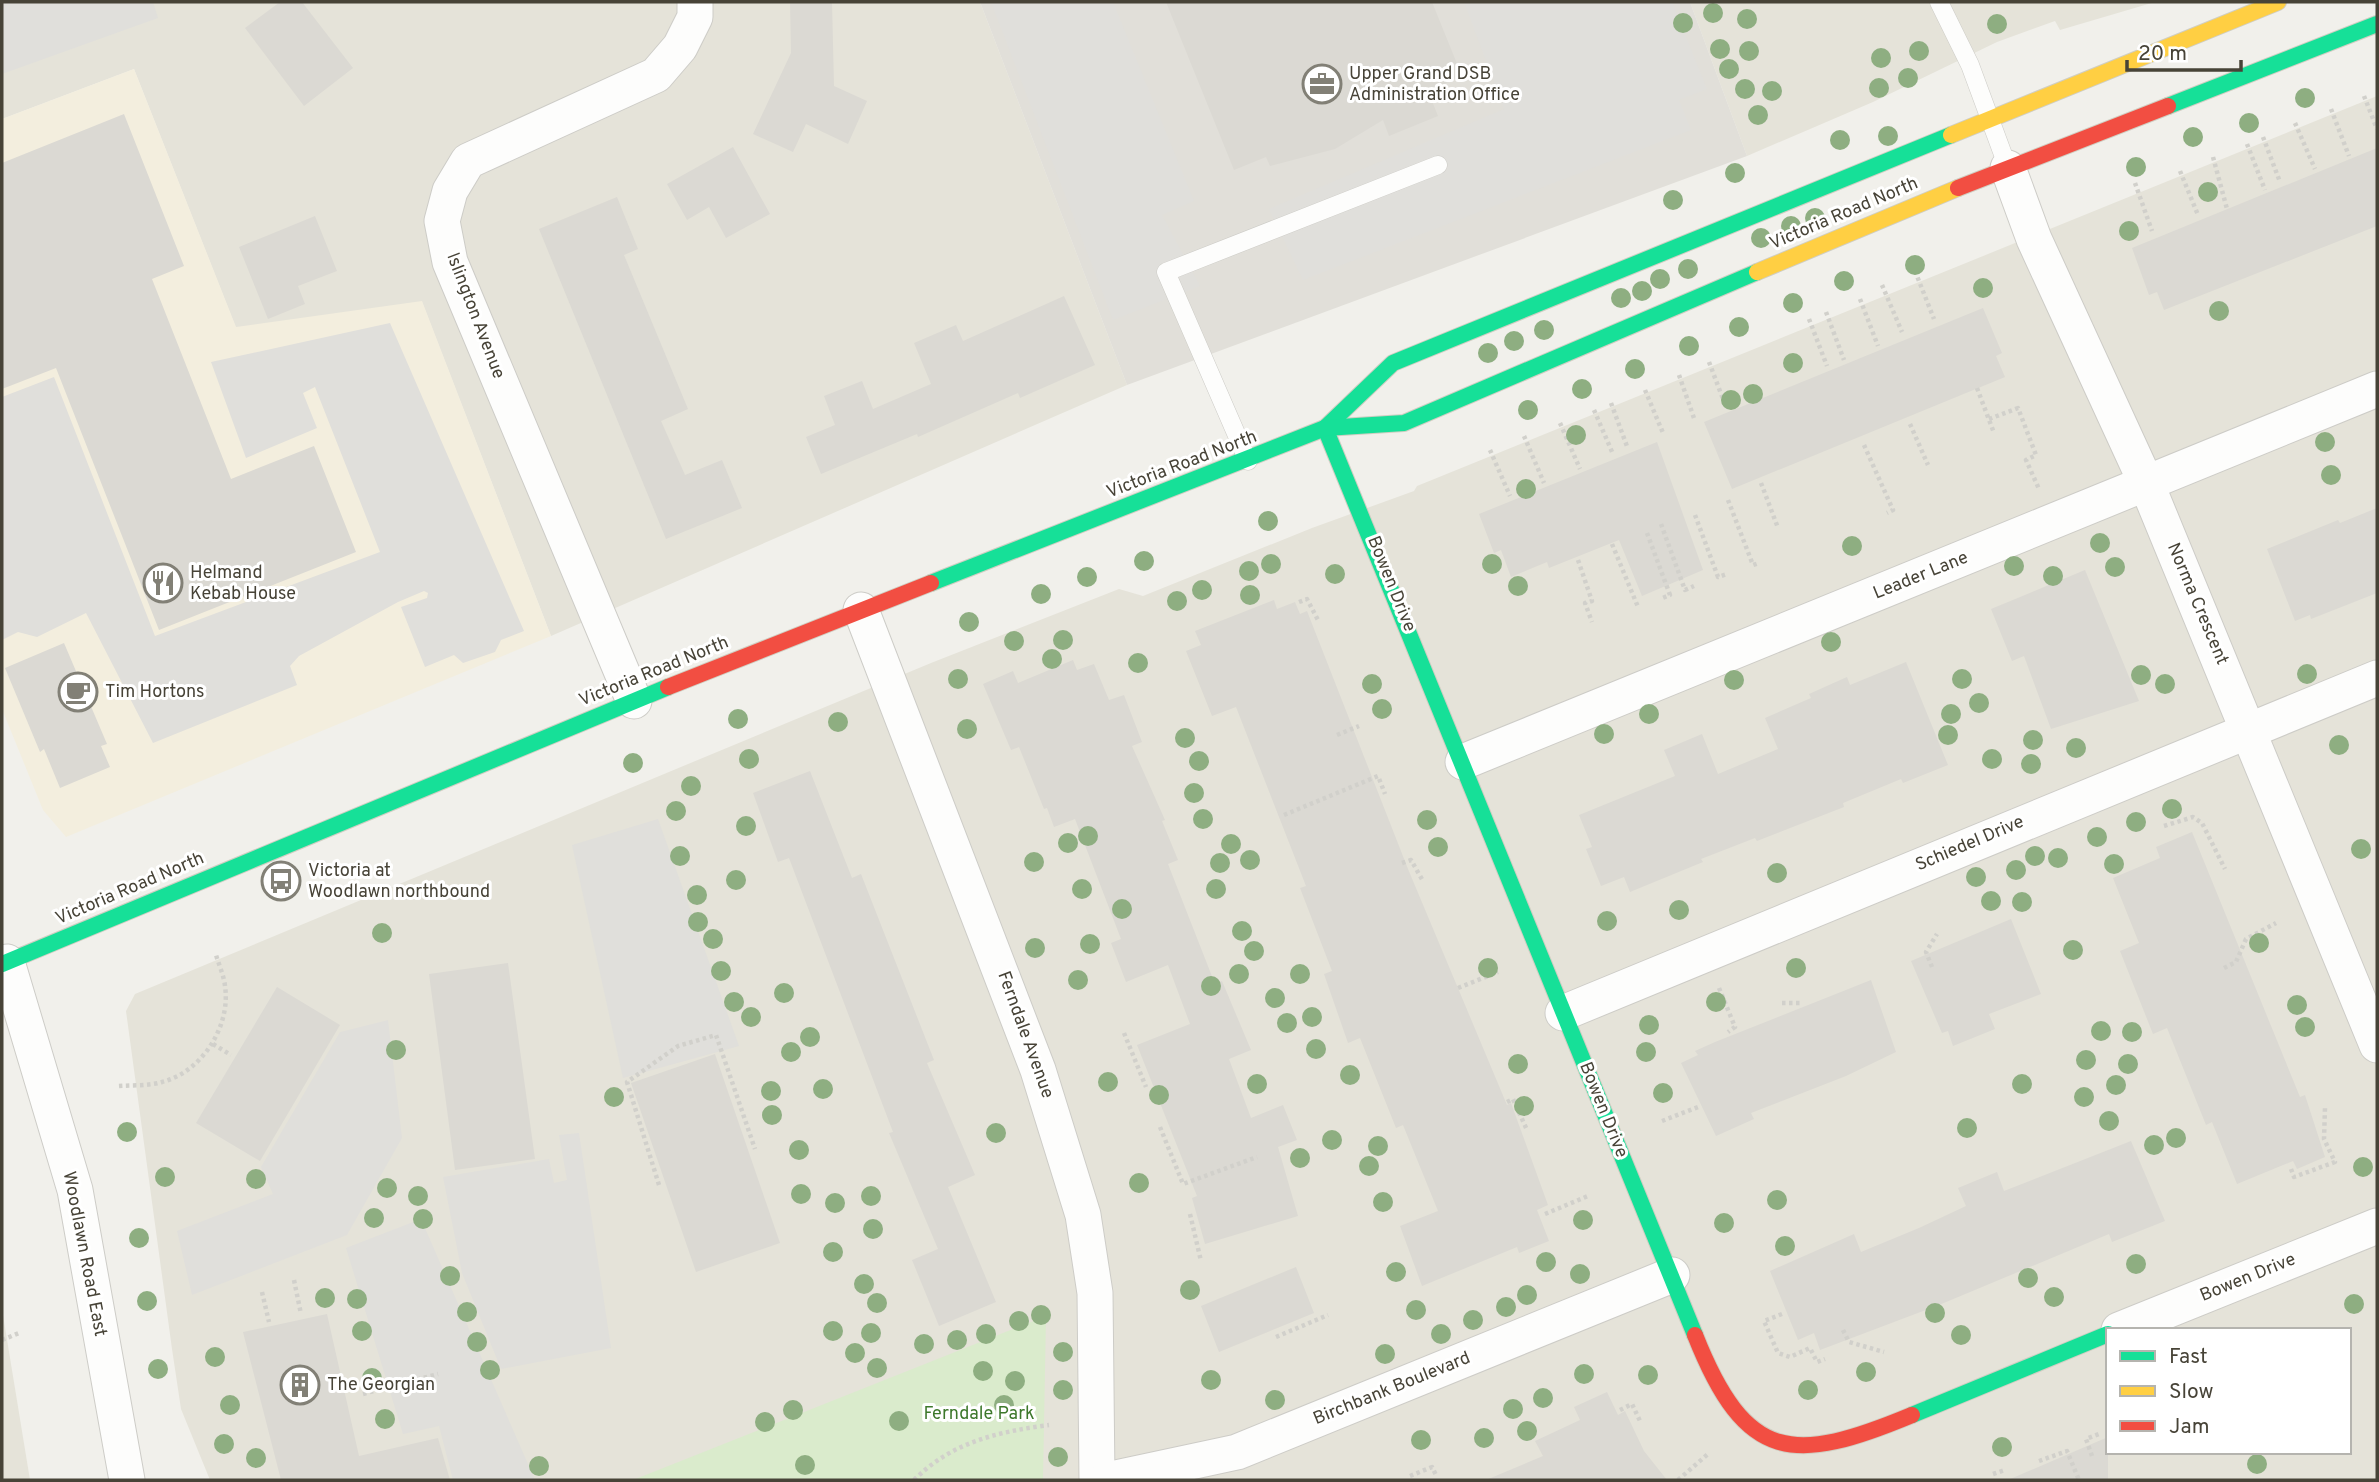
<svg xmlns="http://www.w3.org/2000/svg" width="2379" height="1482" viewBox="0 0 2379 1482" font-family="Overpass,sans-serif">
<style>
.residential{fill:#e5e3d9;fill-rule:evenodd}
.commercial{fill:#f3eede}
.industrial{fill:#e1dfd9}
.green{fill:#daebcc}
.parking{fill:#e0dfdb}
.building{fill:#dbd9d3}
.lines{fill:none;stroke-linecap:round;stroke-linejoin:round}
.lane-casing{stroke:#cdccc7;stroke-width:19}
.street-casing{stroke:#cdccc7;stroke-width:37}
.fast-casing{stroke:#d0cec2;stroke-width:18}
.slow-casing{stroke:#d0cec2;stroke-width:18}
.jam-casing{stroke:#d0cec2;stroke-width:18}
.path{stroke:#d1d0cb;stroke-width:4.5;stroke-dasharray:3.5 3.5;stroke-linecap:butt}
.lane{stroke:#fdfdfc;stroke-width:18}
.street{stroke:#fdfdfc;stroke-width:35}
.fast{stroke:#16e098;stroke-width:16}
.slow{stroke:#ffcf43;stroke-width:16}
.jam{stroke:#f24e42;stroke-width:16}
.tree{fill:#8eae81}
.labels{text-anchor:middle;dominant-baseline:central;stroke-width:6;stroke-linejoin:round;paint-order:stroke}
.poi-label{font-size:18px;fill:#474337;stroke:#fff;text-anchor:start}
.street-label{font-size:18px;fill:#474337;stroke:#fff}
.park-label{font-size:18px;fill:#3d782b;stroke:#fff}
</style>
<rect width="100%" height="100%" fill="#f1f0eb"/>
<g class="residential">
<path d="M2,2h978l147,383 -576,251 -129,-334 -186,26 -102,-259 -132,50z"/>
<path d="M1690,2h465l-95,28 -5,-9 -58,21 -124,60 -126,54z"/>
<path d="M2377,96v1384h-2167l-29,-71 -9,-60 -46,-338 9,-17 796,-331 188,-74 24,7 169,-68 102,-37 3,-5zM2108,1330h241v122h-241z"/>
<path d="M2,1309l28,171h-28z"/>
</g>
<path class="commercial" d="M134,69l102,258 186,-26 129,335 -485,201 -23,-27 -41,-101v-590z"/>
<path class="industrial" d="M980,2h710l57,154 -620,229z"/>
<path class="green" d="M1046,1316l-3,164h-410z"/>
<g class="parking">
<path d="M2,2h151l5,16 -156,56z"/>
<path d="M991,2h122l81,199 -32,14 38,71 -87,34z"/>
<path d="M1464,2h208l35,87 -28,11 12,30 -388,150 -34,-71 235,-100z"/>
<path d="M390,323l134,308 -23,9 -6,12 -32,11 -9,-8 -29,12 -24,-60 26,-9 1,-5 -4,-2 -26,11 -99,54 -9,10 7,19 -144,58 -67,-130 -49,24 -19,-5 -16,8v-243l52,-20 101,259 225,-84 -65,-165 -12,6 14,35 -71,30 -35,-96z"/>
<path d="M658,819l81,227 -116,32 -51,-233z"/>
<path d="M388,1020l14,118 -55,97 -155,60 -15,-64 96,-37 -12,-27 79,-135z"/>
<path d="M579,1133l32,215 -110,21 -39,-96 -19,-96 106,-18 5,24 13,-3 -8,-45z"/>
<path d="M421,1219l114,261h-82l-14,-54 -36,8 -57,-186z"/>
</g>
<g class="building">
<path d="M280,2h22l51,66 -49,38 -59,-78z"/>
<path d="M790,2h42l2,84 33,15 -19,43 -42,-20 -13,28 -40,-18 38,-81z"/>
<path d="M1166,2h266l30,74 -34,15 10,25 -49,20 -6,-16 -48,29 -65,17 -4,-9 -32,13z"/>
<path d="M124,114l60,152 -32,13 79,200 83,-33 42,106 -197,78 -103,-262 -54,21v-226z"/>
<path d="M733,147l37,67 -44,24 -17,-31 -22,13 -20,-36z"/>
<path d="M2377,148v78l-213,84 -7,-18 -8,3 -17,-47z"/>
<path d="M617,197l21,52 -14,6 64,154 -27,12 24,54 37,-15 20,48 -76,31 -127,-310z"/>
<path d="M315,216l22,55 -39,15 7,18 -37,15 -29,-72z"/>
<path d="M1064,296l31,69 -75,33 -2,-5 -100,44 -1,-3 -96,40 -15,-37 29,-12 -11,-29 38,-15 11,28 58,-25 -17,-41 42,-18 7,16z"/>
<path d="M1983,308l19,45 -6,3 9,21 -273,112 -28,-67z"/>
<path d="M1657,442l46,128 -61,26 -23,-56 -70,28 -2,-6 -36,15 -10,-27 -7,3 -15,-39z"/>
<path d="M2377,508v85l-66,26 -1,-4 -15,6 -28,-72 71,-29 2,3z"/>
<path d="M2085,570l54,131 -88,28 -27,-73 -12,5 -21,-52z"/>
<path d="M1274,600l3,9 18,-7 5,12 7,-3 101,258 99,236 4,-2 37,102 -11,5 12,31 -30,12 -2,-6 -95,39 -22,-60 38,-15 -35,-86 -7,3 -36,-90 -12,5 -24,-69 8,-3 -32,-83 6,-2 -70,-179 -24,9 -26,-65 15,-6 -6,-14z"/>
<path d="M64,643l43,101 -6,2 9,21 -50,21 -16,-39 -4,3 -35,-84z"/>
<path d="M1073,660l4,10 17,-6 15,36 15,-5 18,47 -10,4 33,74 -3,1 16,39 -10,4 47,120 7,-3 29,69 -22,9 22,59 32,-13 14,35 -19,7 20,69 -93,28 -13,-46 5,-2 -60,-151 53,-21 -22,-59 -42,17 -15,-39 10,-4 -46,-120 -21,8 -7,-19 -3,1 -25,-62 -8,3 -28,-66 30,-13 5,12z"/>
<path d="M1906,662l42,103 -45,18 -2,-4 -58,24 1,4 -87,34 -2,-3 -54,21 2,3 -73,30 -6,-15 -23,9 -15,-37 6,-2 -13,-32 96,-39 -11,-26 38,-16 16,40 60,-25 -13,-31 46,-20 -2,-4 38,-17 3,8z"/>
<path d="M810,771l42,107 9,-4 73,186 -7,3 48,112 -27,12 48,115 -57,24 -27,-66 26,-11 -49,-116 4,-1 -104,-274 -11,4 -25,-69z"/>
<path d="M2192,832l108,265 5,-2 20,62 -28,12 -4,-8 -56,23 -25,-62 -6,3 -39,-97 -14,6 -33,-83 19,-8 -26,-65 47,-20 -4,-11z"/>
<path d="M2011,919l30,75 -52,20 6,15 -42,17 -5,-15 -6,2 -31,-72z"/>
<path d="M508,963l27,196 -80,11 -26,-196z"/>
<path d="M1871,980l25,72 -50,24 -95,37 3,6 -38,17 -35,-73 17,-8 -3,-4 20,-9z"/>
<path d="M277,987l63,38 -80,136 -64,-38z"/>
<path d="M715,1054l65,189 -84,29 -65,-189z"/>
<path d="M2131,1141l34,80 -53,21 -3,-8 -170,71 -119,45 -6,-17 -16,7 -28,-69 84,-37 7,18 58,-24 47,-22 -8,-18 39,-16 7,19z"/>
<path d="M1296,1267l18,46 -95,39 -18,-46z"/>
<path d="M327,1314l32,142 79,-18 12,42h-169l-38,-148z"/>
<path d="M1607,1392l11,23 7,-4 19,40 23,29h-181l57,-24 -8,-15 45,-21 -6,-13z"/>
<path d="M2108,1437v43h-100z"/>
</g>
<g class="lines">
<defs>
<g id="lane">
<path d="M1939,2l31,63 38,103"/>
<path d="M1248,461l-82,-189 272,-107"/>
</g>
<g id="street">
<path d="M2008,168l26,71 113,246 230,560"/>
<path d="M861,610l177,460 45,145 12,78 2,187"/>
<path d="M634,701l-184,-439 -8,-41 8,-30 18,-30 188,-86 24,-28 15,-30v-15"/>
<path d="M1463,762l914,-373"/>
<path d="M7,962l68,228 52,290"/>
<path d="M1563,1013l814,-335"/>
<path d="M2119,1330l258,-104"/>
<path d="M1106,1480l131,-28 435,-177"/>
</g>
<g id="fast">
<path d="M2168,106l209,-82"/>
<path d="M1325,428l370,907"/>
<path d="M1325,428l68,-65 558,-228"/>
<path d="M931,583l394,-155 79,-5 353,-151"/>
<path d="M2,964l666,-277"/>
<path d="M1912,1415l196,-81"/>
</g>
<g id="slow">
<path d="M1951,135l327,-133"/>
<path d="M1757,272l201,-84"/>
</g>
<g id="jam">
<path d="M1958,188l210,-82"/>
<path d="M668,687l263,-104"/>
<path d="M1695,1335c51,129 99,129 217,80"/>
</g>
</defs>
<use href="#lane" class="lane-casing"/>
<use href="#street" class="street-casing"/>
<use href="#fast" class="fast-casing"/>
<use href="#slow" class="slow-casing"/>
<use href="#jam" class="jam-casing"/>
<g class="path">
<path d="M2364,96l13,33"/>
<path d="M2331,109l18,47"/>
<path d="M2295,123l20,46"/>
<path d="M2263,137l17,45"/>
<path d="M2247,144l18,46"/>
<path d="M2213,157l14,52"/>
<path d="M2180,171l18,44"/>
<path d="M2135,183l17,48"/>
<path d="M1915,271l19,48"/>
<path d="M1882,285l20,47"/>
<path d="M1860,299l18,47"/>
<path d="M1826,312l18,48"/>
<path d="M1809,319l18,47"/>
<path d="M1709,362l17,45"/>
<path d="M1679,375l16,46"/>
<path d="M1977,388l17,45"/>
<path d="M1645,390l18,43"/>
<path d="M1611,403l17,46"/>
<path d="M1594,410l19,44"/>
<path d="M1989,419l29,-11 18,47 -10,5 13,29"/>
<path d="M1560,423l20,46"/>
<path d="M1910,424l18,41"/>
<path d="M1524,436l20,47"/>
<path d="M1864,445l29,65 -6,3"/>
<path d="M1490,450l20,46"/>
<path d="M1761,483l17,45"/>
<path d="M1728,500l25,65 6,-2"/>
<path d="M1695,515l23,62 9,-3"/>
<path d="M1661,524l24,66 9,-4"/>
<path d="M1647,533l23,62 -10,4"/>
<path d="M1612,544l26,63"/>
<path d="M1578,560l14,41 -7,2 7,19"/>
<path d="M1299,602l8,-3 12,23"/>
<path d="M1337,735l22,-9"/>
<path d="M1284,815l94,-39 7,18"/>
<path d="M2164,826l29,-9 9,6 23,46"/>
<path d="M1402,863l9,-3 12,21"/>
<path d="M1932,967l-6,-15 11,-18"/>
<path d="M2224,968l12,-6 10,-23 30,-16"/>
<path d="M1458,988l40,-16"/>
<path d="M1719,988l16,39 -7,5"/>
<path d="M1782,1003h21"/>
<path d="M1124,1033l22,54"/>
<path d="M213,1044l18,11"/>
<path d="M119,1086c14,-1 30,0 43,-4 40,-10 69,-56 63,-96 -1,-10 -6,-21 -9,-31"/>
<path d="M1507,1102l6,-3 14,31"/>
<path d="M1662,1121l36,-14"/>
<path d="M1160,1127l23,57 74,-27"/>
<path d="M2291,1169l3,8 41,-15 -11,-23 1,-32"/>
<path d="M659,1185l-32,-103 51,-36 38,-11 39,114"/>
<path d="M1190,1214l11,47"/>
<path d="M1545,1214l43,-18"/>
<path d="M294,1280l7,34"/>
<path d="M262,1292l7,30"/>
<path d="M1782,1314l-18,7 14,32 12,4 20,-9 7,14 8,-3"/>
<path d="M1843,1330l6,12 35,10"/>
<path d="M1276,1337l52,-22"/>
<path d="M2,1340l17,-7"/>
<path d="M363,1394l75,-20"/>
<path d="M1620,1410l12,-6 8,17"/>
<path d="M2092,1456l-6,-17 13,-5"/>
<path d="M2039,1461l28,-10 12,29"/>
<path d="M1993,1474l12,-4"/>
<path d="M1410,1476l22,-9 4,8"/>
<path d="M914,1480c38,-38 83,-48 135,-55"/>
<path d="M1678,1480l30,-26"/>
</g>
<use href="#lane" class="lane"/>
<use href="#street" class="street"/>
<use href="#fast" class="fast"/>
<use href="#slow" class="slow"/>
<use href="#jam" class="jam"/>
</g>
<g class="tree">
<circle cx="1713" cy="13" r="10"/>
<circle cx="1747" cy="19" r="10"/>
<circle cx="1683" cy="23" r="10"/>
<circle cx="1997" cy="24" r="10"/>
<circle cx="1720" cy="49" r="10"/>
<circle cx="1749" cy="51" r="10"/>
<circle cx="1919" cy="51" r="10"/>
<circle cx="1881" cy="58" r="10"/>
<circle cx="1729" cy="69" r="10"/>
<circle cx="1908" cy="78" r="10"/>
<circle cx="1879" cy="88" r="10"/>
<circle cx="1745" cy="89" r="10"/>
<circle cx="1772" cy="91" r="10"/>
<circle cx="2305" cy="98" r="10"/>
<circle cx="1758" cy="115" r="10"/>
<circle cx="2249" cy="123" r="10"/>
<circle cx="1888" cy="136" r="10"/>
<circle cx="2193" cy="137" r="10"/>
<circle cx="1840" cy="140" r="10"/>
<circle cx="2136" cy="167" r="10"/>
<circle cx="1735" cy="173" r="10"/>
<circle cx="2208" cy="192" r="10"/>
<circle cx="1673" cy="200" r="10"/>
<circle cx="1815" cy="218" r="10"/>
<circle cx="1791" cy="226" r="10"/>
<circle cx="2129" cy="231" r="10"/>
<circle cx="1761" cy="238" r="10"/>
<circle cx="1915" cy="265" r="10"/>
<circle cx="1688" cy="269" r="10"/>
<circle cx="1660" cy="279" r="10"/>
<circle cx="1844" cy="281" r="10"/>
<circle cx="1983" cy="288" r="10"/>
<circle cx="1642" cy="291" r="10"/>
<circle cx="1621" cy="298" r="10"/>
<circle cx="1793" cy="303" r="10"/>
<circle cx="2219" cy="311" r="10"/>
<circle cx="1739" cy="327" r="10"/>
<circle cx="1544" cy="330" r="10"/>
<circle cx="1514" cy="341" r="10"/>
<circle cx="1689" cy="346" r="10"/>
<circle cx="1488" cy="353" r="10"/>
<circle cx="1793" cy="363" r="10"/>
<circle cx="1635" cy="369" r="10"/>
<circle cx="1582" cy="389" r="10"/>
<circle cx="1753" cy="394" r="10"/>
<circle cx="1731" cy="400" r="10"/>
<circle cx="1528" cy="410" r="10"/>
<circle cx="1576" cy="435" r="10"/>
<circle cx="2325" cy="442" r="10"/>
<circle cx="2331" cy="475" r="10"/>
<circle cx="1526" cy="489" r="10"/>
<circle cx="1268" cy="521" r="10"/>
<circle cx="2100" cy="543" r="10"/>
<circle cx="1852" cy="546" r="10"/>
<circle cx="1144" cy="561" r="10"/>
<circle cx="1271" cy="564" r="10"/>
<circle cx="1492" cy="564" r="10"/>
<circle cx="2014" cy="566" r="10"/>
<circle cx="2115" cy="567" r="10"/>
<circle cx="1249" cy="571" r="10"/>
<circle cx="1335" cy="574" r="10"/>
<circle cx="2053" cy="576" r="10"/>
<circle cx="1087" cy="577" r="10"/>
<circle cx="1518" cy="586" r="10"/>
<circle cx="1202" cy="590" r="10"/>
<circle cx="1041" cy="594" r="10"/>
<circle cx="1250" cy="595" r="10"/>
<circle cx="1177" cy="601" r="10"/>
<circle cx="969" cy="622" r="10"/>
<circle cx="1063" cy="640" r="10"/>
<circle cx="1014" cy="641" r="10"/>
<circle cx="1831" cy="642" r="10"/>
<circle cx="1052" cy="659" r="10"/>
<circle cx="1138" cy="663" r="10"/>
<circle cx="2307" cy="674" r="10"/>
<circle cx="2141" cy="675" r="10"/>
<circle cx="958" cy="679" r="10"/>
<circle cx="1962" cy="679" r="10"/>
<circle cx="1734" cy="680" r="10"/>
<circle cx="1372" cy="684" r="10"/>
<circle cx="2165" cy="684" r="10"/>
<circle cx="1979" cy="703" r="10"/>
<circle cx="1382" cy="709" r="10"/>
<circle cx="1649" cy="714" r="10"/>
<circle cx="1951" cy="714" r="10"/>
<circle cx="738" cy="719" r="10"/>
<circle cx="838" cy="722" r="10"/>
<circle cx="967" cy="729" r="10"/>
<circle cx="1604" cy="734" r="10"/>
<circle cx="1948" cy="735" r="10"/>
<circle cx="1185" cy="738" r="10"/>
<circle cx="2033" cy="740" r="10"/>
<circle cx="2339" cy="745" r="10"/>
<circle cx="2076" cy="748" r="10"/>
<circle cx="749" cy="759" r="10"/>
<circle cx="1992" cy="759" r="10"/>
<circle cx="1199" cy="761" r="10"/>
<circle cx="633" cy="763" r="10"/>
<circle cx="2031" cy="764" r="10"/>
<circle cx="691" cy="786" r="10"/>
<circle cx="1194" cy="793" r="10"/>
<circle cx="2172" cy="809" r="10"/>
<circle cx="676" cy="811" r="10"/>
<circle cx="1203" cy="819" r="10"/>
<circle cx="1427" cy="820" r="10"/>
<circle cx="2136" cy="822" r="10"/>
<circle cx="746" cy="826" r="10"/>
<circle cx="1088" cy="836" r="10"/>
<circle cx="2097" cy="837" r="10"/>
<circle cx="1068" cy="843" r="10"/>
<circle cx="1231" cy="844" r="10"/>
<circle cx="1438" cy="847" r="10"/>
<circle cx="2361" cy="849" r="10"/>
<circle cx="680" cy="856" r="10"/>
<circle cx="2035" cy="856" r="10"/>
<circle cx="2058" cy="858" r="10"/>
<circle cx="1250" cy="860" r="10"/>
<circle cx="1034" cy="862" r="10"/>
<circle cx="1220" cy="863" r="10"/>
<circle cx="2114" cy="864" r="10"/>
<circle cx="2016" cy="870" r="10"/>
<circle cx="1777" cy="873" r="10"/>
<circle cx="1976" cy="877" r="10"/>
<circle cx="736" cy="880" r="10"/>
<circle cx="1082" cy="889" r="10"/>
<circle cx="1216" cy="889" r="10"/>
<circle cx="697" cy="895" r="10"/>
<circle cx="1991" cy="901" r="10"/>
<circle cx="2022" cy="902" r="10"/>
<circle cx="1122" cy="909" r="10"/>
<circle cx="1679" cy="910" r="10"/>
<circle cx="1607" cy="921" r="10"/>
<circle cx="698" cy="922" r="10"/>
<circle cx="1242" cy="931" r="10"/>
<circle cx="382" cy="933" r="10"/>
<circle cx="713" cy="939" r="10"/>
<circle cx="2259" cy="943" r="10"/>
<circle cx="1090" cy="944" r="10"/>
<circle cx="1035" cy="948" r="10"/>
<circle cx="2073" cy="950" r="10"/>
<circle cx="1254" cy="951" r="10"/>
<circle cx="1488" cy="968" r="10"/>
<circle cx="1796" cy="968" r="10"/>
<circle cx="721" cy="971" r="10"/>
<circle cx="1239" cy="974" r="10"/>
<circle cx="1300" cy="974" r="10"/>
<circle cx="1078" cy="980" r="10"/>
<circle cx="1211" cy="986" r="10"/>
<circle cx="784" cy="993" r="10"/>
<circle cx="1275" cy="998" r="10"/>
<circle cx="734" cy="1002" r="10"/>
<circle cx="1716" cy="1002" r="10"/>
<circle cx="2297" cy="1005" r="10"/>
<circle cx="751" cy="1017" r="10"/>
<circle cx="1312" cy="1017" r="10"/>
<circle cx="1287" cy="1023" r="10"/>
<circle cx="1649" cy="1025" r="10"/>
<circle cx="2305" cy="1027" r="10"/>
<circle cx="2101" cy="1031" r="10"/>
<circle cx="2132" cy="1032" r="10"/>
<circle cx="810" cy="1037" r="10"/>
<circle cx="1316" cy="1049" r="10"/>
<circle cx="396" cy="1050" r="10"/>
<circle cx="791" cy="1052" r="10"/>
<circle cx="1646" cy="1052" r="10"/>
<circle cx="2086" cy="1060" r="10"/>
<circle cx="1518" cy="1064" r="10"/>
<circle cx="2128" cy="1064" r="10"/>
<circle cx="1350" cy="1075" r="10"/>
<circle cx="1108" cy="1082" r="10"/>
<circle cx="1257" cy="1084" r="10"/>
<circle cx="2022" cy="1084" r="10"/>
<circle cx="2116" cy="1085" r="10"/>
<circle cx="823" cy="1089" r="10"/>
<circle cx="771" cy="1091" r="10"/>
<circle cx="1663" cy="1093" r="10"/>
<circle cx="1159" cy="1095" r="10"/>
<circle cx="614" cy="1097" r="10"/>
<circle cx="2084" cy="1097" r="10"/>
<circle cx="1524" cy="1106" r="10"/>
<circle cx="772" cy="1115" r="10"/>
<circle cx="2109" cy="1121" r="10"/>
<circle cx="1967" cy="1128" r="10"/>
<circle cx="127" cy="1132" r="10"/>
<circle cx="996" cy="1133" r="10"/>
<circle cx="2176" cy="1138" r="10"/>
<circle cx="1332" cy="1140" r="10"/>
<circle cx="2154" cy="1145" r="10"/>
<circle cx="1378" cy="1146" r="10"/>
<circle cx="799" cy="1150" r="10"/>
<circle cx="1300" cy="1158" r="10"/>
<circle cx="1369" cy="1166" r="10"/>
<circle cx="2363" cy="1167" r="10"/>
<circle cx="165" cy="1177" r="10"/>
<circle cx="256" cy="1179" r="10"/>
<circle cx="1139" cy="1183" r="10"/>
<circle cx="387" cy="1188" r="10"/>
<circle cx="801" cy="1194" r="10"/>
<circle cx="418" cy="1196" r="10"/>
<circle cx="871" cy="1196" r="10"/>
<circle cx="1777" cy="1200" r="10"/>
<circle cx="1383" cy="1202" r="10"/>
<circle cx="835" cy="1203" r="10"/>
<circle cx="374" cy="1218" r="10"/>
<circle cx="423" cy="1219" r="10"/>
<circle cx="1583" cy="1220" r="10"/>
<circle cx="1724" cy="1223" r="10"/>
<circle cx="873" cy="1229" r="10"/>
<circle cx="139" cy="1238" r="10"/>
<circle cx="1785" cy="1246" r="10"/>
<circle cx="833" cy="1252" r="10"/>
<circle cx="1546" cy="1262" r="10"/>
<circle cx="2136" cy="1264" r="10"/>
<circle cx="1396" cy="1272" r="10"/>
<circle cx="1580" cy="1274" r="10"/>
<circle cx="450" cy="1276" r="10"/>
<circle cx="2028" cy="1278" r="10"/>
<circle cx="864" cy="1284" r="10"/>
<circle cx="1190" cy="1290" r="10"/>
<circle cx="1527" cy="1295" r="10"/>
<circle cx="2054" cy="1297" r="10"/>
<circle cx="325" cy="1298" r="10"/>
<circle cx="357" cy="1299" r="10"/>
<circle cx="147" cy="1301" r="10"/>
<circle cx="877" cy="1303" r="10"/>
<circle cx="2354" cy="1304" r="10"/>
<circle cx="1506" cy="1307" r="10"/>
<circle cx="1416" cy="1310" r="10"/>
<circle cx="467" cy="1312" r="10"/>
<circle cx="1935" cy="1313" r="10"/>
<circle cx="1041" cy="1315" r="10"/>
<circle cx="1473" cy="1320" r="10"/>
<circle cx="1019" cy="1321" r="10"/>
<circle cx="362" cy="1331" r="10"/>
<circle cx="833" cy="1331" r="10"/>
<circle cx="871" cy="1333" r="10"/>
<circle cx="986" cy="1334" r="10"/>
<circle cx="1441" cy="1334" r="10"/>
<circle cx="1961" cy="1335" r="10"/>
<circle cx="957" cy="1340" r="10"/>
<circle cx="477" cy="1342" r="10"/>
<circle cx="924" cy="1344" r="10"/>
<circle cx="1063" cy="1352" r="10"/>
<circle cx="855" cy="1353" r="10"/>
<circle cx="1385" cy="1354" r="10"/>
<circle cx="215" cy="1357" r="10"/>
<circle cx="877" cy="1368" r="10"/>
<circle cx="158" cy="1369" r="10"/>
<circle cx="490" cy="1370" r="10"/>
<circle cx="983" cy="1371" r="10"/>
<circle cx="1866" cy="1372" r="10"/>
<circle cx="1584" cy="1374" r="10"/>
<circle cx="1648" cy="1375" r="10"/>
<circle cx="372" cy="1378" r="10"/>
<circle cx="1211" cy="1380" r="10"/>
<circle cx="1015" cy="1381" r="10"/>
<circle cx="1063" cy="1390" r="10"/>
<circle cx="1808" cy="1390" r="10"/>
<circle cx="1543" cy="1398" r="10"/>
<circle cx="1275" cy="1400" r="10"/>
<circle cx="230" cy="1405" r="10"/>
<circle cx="1004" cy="1405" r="10"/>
<circle cx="1513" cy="1409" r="10"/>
<circle cx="793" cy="1410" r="10"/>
<circle cx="385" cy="1419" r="10"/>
<circle cx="899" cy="1421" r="10"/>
<circle cx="765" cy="1422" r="10"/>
<circle cx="1527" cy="1431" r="10"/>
<circle cx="1484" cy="1438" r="10"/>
<circle cx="1421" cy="1440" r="10"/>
<circle cx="224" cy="1444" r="10"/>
<circle cx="2002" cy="1447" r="10"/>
<circle cx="1058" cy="1457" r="10"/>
<circle cx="256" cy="1458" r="10"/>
<circle cx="2257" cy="1464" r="10"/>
<circle cx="805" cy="1465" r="10"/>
<circle cx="539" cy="1466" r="10"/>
</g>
<defs>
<symbol id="office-ring" viewBox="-11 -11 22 22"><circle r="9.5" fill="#fff" stroke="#828076" stroke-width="1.5"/><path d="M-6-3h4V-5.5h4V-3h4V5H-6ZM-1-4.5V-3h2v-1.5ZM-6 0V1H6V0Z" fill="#828076"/></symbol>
<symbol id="restaurant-ring" viewBox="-11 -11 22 22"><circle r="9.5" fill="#fff" stroke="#828076" stroke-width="1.5"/><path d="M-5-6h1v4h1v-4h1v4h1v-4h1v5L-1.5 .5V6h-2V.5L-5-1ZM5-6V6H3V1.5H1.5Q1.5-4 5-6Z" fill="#828076"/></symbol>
<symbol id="cafe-ring" viewBox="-11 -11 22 22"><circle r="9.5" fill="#fff" stroke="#828076" stroke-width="1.5"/><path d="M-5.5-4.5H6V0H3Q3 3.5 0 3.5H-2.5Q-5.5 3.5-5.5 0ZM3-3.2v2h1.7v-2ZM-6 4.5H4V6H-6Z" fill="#828076"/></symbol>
<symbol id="bus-ring" viewBox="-11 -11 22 22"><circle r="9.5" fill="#fff" stroke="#828076" stroke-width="1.5"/><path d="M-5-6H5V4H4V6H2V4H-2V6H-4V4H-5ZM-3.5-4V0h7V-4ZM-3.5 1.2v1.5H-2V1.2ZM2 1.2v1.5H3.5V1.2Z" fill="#828076"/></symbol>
<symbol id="building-ring" viewBox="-11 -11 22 22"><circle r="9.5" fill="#fff" stroke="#828076" stroke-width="1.5"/><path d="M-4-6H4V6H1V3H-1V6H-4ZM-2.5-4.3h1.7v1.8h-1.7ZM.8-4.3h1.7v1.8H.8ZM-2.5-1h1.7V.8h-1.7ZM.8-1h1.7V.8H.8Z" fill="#828076"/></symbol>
</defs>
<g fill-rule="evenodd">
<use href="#office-ring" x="1300" y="62" width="44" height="44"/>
<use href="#restaurant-ring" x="141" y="561" width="44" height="44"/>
<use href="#cafe-ring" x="56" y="670" width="44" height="44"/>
<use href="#bus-ring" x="259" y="859" width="44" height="44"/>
<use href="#building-ring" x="278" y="1363" width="44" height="44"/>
</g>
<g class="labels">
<g class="poi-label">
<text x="1349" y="74">Upper Grand DSB<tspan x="1349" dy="21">Administration Office</tspan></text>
<text x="190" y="573">Helmand<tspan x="190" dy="21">Kebab House</tspan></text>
<text x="105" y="692">Tim Hortons</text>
<text x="308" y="871">Victoria at<tspan x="308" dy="21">Woodlawn northbound</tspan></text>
<text x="327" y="1385">The Georgian</text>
</g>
<g class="street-label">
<text transform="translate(1844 214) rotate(-23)">Victoria Road North</text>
<text transform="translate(475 316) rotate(69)">Islington Avenue</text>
<text transform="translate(1182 465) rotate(-21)">Victoria Road North</text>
<text transform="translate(1921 576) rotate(-22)">Leader Lane</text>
<text transform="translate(1391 584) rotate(68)">Bowen Drive</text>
<text transform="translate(2197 604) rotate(67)">Norma Crescent</text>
<text transform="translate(654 672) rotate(-22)">Victoria Road North</text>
<text transform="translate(1970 844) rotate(-23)">Schiedel Drive</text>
<text transform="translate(130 889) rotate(-23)">Victoria Road North</text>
<text transform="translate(1025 1035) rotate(70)">Ferndale Avenue</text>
<text transform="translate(1603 1110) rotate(68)">Bowen Drive</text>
<text transform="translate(84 1254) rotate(79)">Woodlawn Road East</text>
<text transform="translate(2248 1278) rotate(-22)">Bowen Drive</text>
<text transform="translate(1392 1389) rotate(-22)">Birchbank Boulevard</text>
</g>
<g class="park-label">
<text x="979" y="1414">Ferndale Park</text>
</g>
</g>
<rect width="2379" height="1482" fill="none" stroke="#474337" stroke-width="7"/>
<rect x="2106" y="1328" width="245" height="126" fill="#ffffff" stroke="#b5b4af" stroke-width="2"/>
<rect x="2120" y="1351" width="35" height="10" fill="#16e098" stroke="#b5b4af" stroke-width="2"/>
<text x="2169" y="1363" font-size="21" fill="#474337">Fast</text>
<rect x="2120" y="1386" width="35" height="10" fill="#ffcf43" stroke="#b5b4af" stroke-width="2"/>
<text x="2169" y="1398" font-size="21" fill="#474337">Slow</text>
<rect x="2120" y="1421" width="35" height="10" fill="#f24e42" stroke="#b5b4af" stroke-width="2"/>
<text x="2169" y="1433" font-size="21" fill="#474337">Jam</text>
<path d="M2127 60v10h114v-10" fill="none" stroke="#474337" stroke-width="3.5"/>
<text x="2138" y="60" font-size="21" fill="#474337" stroke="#ffffff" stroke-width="5" paint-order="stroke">20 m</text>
</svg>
